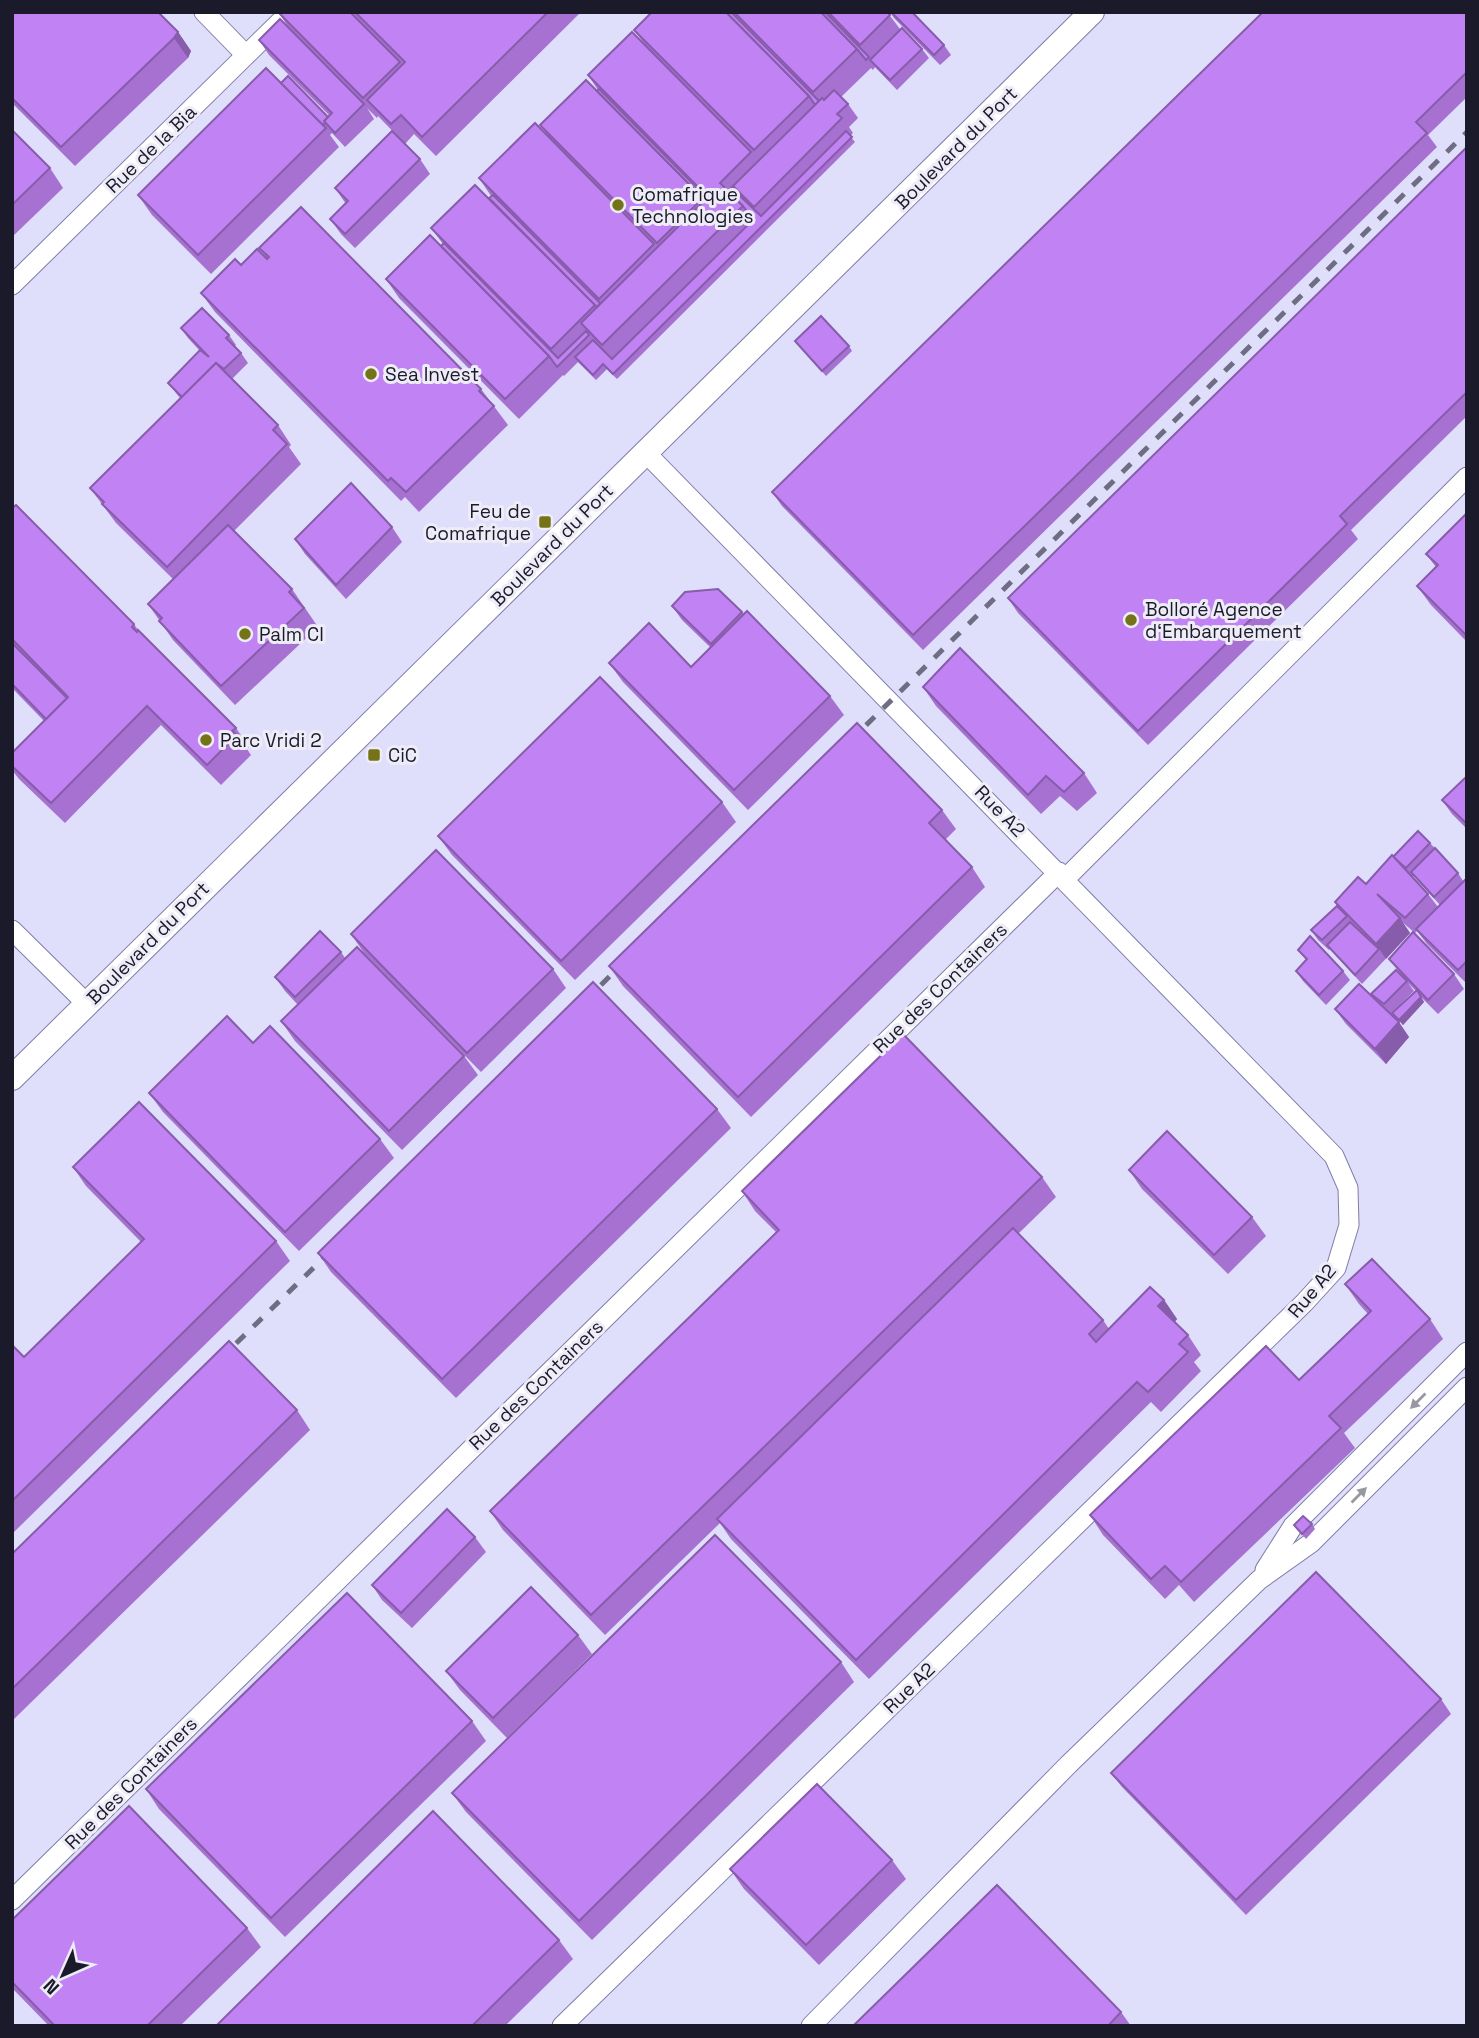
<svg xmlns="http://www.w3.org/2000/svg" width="1479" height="2038" viewBox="0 0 1479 2038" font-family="'Space Grotesk',sans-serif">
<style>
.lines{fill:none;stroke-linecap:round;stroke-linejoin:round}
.minor-casing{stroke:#807da8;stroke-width:21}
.major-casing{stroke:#807da8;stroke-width:26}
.minor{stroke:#fff;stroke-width:19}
.major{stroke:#fff;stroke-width:24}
.rail{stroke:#6e6d83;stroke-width:5;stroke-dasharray:12 12;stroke-linecap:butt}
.wall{fill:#a671d1;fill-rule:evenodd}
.shaded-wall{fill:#875caa}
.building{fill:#c183f3;stroke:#875caa;stroke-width:2}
.oneway{fill:#9898a0}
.poi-dot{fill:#757317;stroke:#eeedf7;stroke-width:2.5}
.labels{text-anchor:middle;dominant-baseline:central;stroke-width:6;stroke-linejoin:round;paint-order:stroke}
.street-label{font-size:19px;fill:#1b1a2b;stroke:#eeedf7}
.poi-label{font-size:19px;fill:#1b1a2b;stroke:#eeedf7;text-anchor:start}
</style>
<rect width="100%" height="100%" fill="#dfdefb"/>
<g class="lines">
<defs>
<g id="minor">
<path d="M204,12l42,43"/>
<path d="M12,285l278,-273"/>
<path d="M1066,878l401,-401"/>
<path d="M12,930l75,74"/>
<path d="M1265,1570l28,-44 174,-174"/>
<path d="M12,1900l1047,-1028"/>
<path d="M562,2026l742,-723 32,-35 13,-43 -1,-37 -14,-32 -689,-704"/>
<path d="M811,2026l258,-262 190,-184 52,-37 156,-156"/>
</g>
<path id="major" d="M12,1078l1080,-1066"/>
</defs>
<use href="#minor" class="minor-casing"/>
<use href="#major" class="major-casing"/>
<use href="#minor" class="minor"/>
<use href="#major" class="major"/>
<g class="rail">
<path d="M849,742l618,-610"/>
<path d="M584,1002l42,-42"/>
<path d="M219,1360l118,-115"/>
</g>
</g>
<g class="wall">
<path d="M12,12l166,20 13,19 -3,7 -113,108 -63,-63z"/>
<path d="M278,12h303l-145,144 -22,-22 -9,10 -27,-28 -1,2 -10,-10 7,11 -29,28 -13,-14 -2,2 9,12 -128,127 -59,-59 -14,-20 144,-111 46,33 2,-1 -61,-61 -10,-15 30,-12z"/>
<path d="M652,12h235l13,17 22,20 7,9 -32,32 -22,-23 -2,3 -2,-2 -30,29 7,7 10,14 -9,9 4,6 -3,3 5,6 -238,237 -10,-10 -11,11 -18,-18 -14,14 -1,-1 -44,44 -120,-121 -13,-19 57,-35 -12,-16 58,-30 2,-2 -12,-18 70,-41 -9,-12 57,-34 1,-1 -10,-15 58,-29 -12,-16z"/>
<path d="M890,12h22l32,33 7,10 -11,10 -46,-47z"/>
<path d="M1467,12v85l-39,38 9,12 -514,503 -141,-144 -10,-14z"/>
<path d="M12,130l38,38 13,20 -51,49z"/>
<path d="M1467,147v269l-116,114 7,9 -210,206 -130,-132 -10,-15z"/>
<path d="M420,159l10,15 -75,74 -14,-14 -11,-15 16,-15 -11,-16z"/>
<path d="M259,248l222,141 27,36 -89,87 -14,-15 -4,4 -186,-189 -14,-19 40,-28 26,-6z"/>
<path d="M181,328l48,7 7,10 -1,1 6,7 7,10 -16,16 46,46 13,20 -2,2 12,17 -67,67 58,58 26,38 -83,78 -62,-65 -25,-36 25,-25 -57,-56 -26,-35 90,-90 -12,-15 32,-32 -12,-13z"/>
<path d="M795,341l54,5 3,5 -26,25z"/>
<path d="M12,504l122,120 4,6 98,98 13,19 -2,2 4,6 -30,30 -60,-60 -96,98 -46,-44 -7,-9v-17l32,-32 -32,-33z"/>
<path d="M1467,513v129l-36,-37 -14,-19 19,-19 -10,-13z"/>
<path d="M392,527l10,15 -56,57 -41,-45 -10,-15z"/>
<path d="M672,606l70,6 88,84 14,19 -96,95 -125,-128 -14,-19 82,4 20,-19 -29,-28z"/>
<path d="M923,687l161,86 13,20 -20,18 -17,-15 -19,18 -105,-108z"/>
<path d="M1467,776v53l-15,-15 -10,-14z"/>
<path d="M722,802l14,20 -161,158 -123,-125 -14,-19z"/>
<path d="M942,810l14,19 -11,11 27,27 13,20 -234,230 -128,-131 -14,-20z"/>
<path d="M1430,843l28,30 5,8 4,-1v104l-40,-40 -10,-13 -2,2 -14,-12 9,12 -48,51 -32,-35 -1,1 -11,-10 -7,-10 29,-21 -5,-7 31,-18 28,-28zM1414,876l26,29 -2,2 -10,-13 -15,-17z"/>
<path d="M351,934l202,35 13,19 -85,84 -117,-119z"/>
<path d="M1298,950l45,21 7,9 -24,25 -23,-24 -7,-10 10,-11z"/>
<path d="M341,952l4,6 119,98 14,19 -76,75 -107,-109 -14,-20 17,-16 -13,-14 -10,-14z"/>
<path d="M1389,959l65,15 10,15 -26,25 -18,-18 4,6 -21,23 -11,-12 24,-22 -8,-8 6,8 -24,23 19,23 -23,27 -40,-40 -11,-15 40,-10 -4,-5 29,-21z"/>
<path d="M253,1043l127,96 14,19 -95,93 -136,-139 -14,-19z"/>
<path d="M717,1109l14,19 -275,270 -125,-126 -13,-19z"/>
<path d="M73,1167l203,74 14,20 -278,273v-189l12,12 117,-115 -55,-56z"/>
<path d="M1129,1170l123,47 14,19 -38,38 -86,-85z"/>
<path d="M1042,1177l14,20 -38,37 85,86 6,9 55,-29 13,19 -2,3 13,13 13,20 -7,7 7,9 -40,41 -10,-10 -282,277 -138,-140 -11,-16 -115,112 -102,-105 -13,-19 286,-279 -21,-21 -13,-20z"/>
<path d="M1345,1284l85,35 13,20 -99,94 11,15 -161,154 -15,-17 -14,14 -62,-64 -13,-20 209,-135 69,-66 -9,-10z"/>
<path d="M297,1410l13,20 -298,291v-167z"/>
<path d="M1312,1524l3,5 -9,10 -12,-14z"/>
<path d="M475,1537l11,15 -74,76 -30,-28 -10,-15z"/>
<path d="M578,1635l14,19 -85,84 -47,-48 -14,-19z"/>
<path d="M841,1662l13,20 -262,258 -126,-128 -14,-19z"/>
<path d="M1441,1699l10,15 -205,201 -124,-128 -11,-14z"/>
<path d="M472,1721l14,20 -201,196 -126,-128 -13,-20z"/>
<path d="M892,1860l14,19 -87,86 -75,-76 -14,-20z"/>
<path d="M12,1920l235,8 14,19 -81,79h-131l-37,-38z"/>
<path d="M559,1940l14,19 -68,67h-289z"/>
<path d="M1121,2012l10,14h-278z"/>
</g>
<g class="shaded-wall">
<path d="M178,32l13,19 -3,7 -14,-20z"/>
<path d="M1400,918l10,15 -24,26 -10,-15z"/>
<path d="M1417,990l7,12 -21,23 -4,-5z"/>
<path d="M1399,1022l10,15 -23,27 -11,-15z"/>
<path d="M1164,1300l13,19 -5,6 -14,-19z"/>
</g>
<g class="building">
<path d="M12,12h146l20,20 -4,6 -113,109 -49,-49z"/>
<path d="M278,12h72l50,50 -37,36z"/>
<path d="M355,12h193l-126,125 -21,-22 -10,9 -24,-24 38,-38z"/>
<path d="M652,12h74l83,84 -55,54 -120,-120z"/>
<path d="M726,12h5l88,89 -4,4 -6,-9z"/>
<path d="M734,12h87l36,37 -44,43z"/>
<path d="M821,12h4l44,45 -3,3 -9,-11z"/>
<path d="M828,12h59l3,3 -30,30z"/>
<path d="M891,12h21l32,33 -10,10z"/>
<path d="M1263,12h204v60l-51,50 11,11 -514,502 -141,-143z"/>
<path d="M280,19l84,85 -29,29 -11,-12 8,-8 -73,-73z"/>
<path d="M902,28l20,21 -32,31 -20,-20z"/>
<path d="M632,32l119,120 -31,31 23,23 -141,139 -21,-22 127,-126 -120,-122z"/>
<path d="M266,68l60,60 -128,127 -60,-60z"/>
<path d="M288,76l40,41 -4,4 1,2 -2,2 -42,-42z"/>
<path d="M586,80l117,118 -46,45 -117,-118z"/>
<path d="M599,89l108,109 -2,2 -108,-109z"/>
<path d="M834,90l14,14 -11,10 5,4 -88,89 -21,-21 89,-88 2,2z"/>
<path d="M535,123l119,121 -55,55 -120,-121z"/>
<path d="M12,130l38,38 -38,37z"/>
<path d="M392,131l28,28 -75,75 -15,-15 18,-18 -13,-13z"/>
<path d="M846,131l6,6 -239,237 -10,-10 -10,11 -18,-18 18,-17 19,19 141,-139 -10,-14 -8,-8 4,-3 22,21z"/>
<path d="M1467,147v245l-127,124 7,8 -209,207 -130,-133z"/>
<path d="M475,185l120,120 -44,44 -120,-121z"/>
<path d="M733,186l3,4 -5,4 -3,-3z"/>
<path d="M493,195l107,108 -3,4 -108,-109z"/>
<path d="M301,207l180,182 -2,2 15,15 -88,86 -15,-14 -3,3 -187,-188 34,-34 6,6 16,-16 10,10 2,-2 -10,-9z"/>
<path d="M430,235l119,121 -44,43 -119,-120z"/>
<path d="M444,243l114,115 28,-27 3,4 -32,32 -8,-11 -108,-110z"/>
<path d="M202,308l27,27 -3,3 15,15 -17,16 -8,-6 -34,34 -14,-14 32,-33 9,7 -28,-29z"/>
<path d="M821,316l28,30 -27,25 -27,-30z"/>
<path d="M216,363l62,62 -5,5 14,14 -120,123 -65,-63 2,-2 -14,-14z"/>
<path d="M351,483l41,44 -56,58 -41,-46z"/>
<path d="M16,505l118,119 -2,3 5,5 1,-2 98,98 -4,3 5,4 -30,30 -60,-59 -96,97 -39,-37v-13l56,-56 -56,-58v-131z"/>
<path d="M1467,513v123l-50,-50 21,-21 -12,-11z"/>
<path d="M228,525l64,64 -3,3 15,16 -83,78 -62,-65 3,-3 -14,-14z"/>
<path d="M718,589l24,23 -31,32 -39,-38 13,-14z"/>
<path d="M747,611l83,85 -96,94 -125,-127 40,-40 42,44z"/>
<path d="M12,643l55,55 -21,21 -34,-35z"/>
<path d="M960,648l124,125 -20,19 -18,-16 -18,19 -105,-108z"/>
<path d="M600,677l122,125 -161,159 -123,-125z"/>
<path d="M857,723l85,87 -13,13 43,44 -234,230 -129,-131z"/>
<path d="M1467,776v48l-25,-24z"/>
<path d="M1418,831l12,12 -24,25 -13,-11z"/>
<path d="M1435,848l23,25 -24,24 -23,-25z"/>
<path d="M436,850l117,119 -86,84 -116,-119z"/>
<path d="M1392,855l36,39 -23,24 -28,-24 23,24 -24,26 -41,-42 23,-25 8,7z"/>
<path d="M1466,879l1,1v81l-9,9 -42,-41z"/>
<path d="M1337,906l10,10 -25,24 -11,-10z"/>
<path d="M1350,922l29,27 -24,26 -28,-30z"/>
<path d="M320,931l21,21 -46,45 -20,-20z"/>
<path d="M1413,932l41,42 -26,26 -39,-41z"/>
<path d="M1310,936l33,35 -24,24 -23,-24 11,-12 -9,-9z"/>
<path d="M357,947l107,109 -75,75 -108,-110z"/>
<path d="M1396,970l11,11 -23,23 -13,-10z"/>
<path d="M593,982l124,127 -275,270 -124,-126z"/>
<path d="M1359,984l40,38 -24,27 -40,-40z"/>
<path d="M1417,990l4,7 -22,23 -7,-7z"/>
<path d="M227,1016l26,27 17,-17 110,113 -95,93 -136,-139z"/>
<path d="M903,1034l139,143 -451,438 -101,-104 289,-281 -37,-39z"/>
<path d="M139,1102l137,139 -264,260v-156l12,12 120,-118 -71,-72z"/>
<path d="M1167,1131l85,86 -38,38 -85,-85z"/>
<path d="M1013,1228l90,92 -14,14 7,8 54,-55 14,13 -6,6 30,29 -9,9 9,8 -40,40 -11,-10 -281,278 -139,-141z"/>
<path d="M1372,1259l58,60 -101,97 12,12 -160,154 -16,-16 -14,13 -61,-64 176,-169 33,34 72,-69 -26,-27z"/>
<path d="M229,1341l68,69 -285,279v-135z"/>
<path d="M447,1509l28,28 -74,76 -29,-28z"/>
<path d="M1303,1516l9,8 -10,10 -8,-9z"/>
<path d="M715,1535l126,127 -262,259 -127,-128z"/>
<path d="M1316,1572l125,127 -205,201 -125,-127z"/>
<path d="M531,1587l47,48 -85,83 -47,-47z"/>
<path d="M347,1593l125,128 -201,197 -125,-129z"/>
<path d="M817,1784l75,76 -86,85 -76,-76z"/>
<path d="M129,1806l118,122 -100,98h-92l-43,-44v-62z"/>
<path d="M433,1811l126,129 -87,86h-256z"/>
<path d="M997,1885l124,127 -13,14h-255z"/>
</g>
<defs><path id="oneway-solid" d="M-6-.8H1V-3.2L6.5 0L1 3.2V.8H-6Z" transform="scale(1.75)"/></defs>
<g class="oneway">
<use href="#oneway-solid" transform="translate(1418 1401) rotate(135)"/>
<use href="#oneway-solid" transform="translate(1359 1495) rotate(-45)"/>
</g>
<g class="poi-dot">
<circle cx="618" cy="205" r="7"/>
<circle cx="371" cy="374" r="7"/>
<rect x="538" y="515" width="14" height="14" rx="3.5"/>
<circle cx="1131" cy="620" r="7"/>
<circle cx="245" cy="634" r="7"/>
<circle cx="206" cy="740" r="7"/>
<rect x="367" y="748" width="14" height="14" rx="3.5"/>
</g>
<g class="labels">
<g class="street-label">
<text transform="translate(956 148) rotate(-45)">Boulevard du Port</text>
<text transform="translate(151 149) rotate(-44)">Rue de la Bia</text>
<text transform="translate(552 545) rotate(-45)">Boulevard du Port</text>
<text transform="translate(1000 811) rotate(46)">Rue A2</text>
<text transform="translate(148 943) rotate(-45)">Boulevard du Port</text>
<text transform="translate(940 988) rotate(-44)">Rue des Containers</text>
<text transform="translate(1312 1291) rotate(-50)">Rue A2</text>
<text transform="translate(536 1385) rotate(-44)">Rue des Containers</text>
<text transform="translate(909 1688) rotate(-44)">Rue A2</text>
<text transform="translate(131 1783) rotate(-45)">Rue des Containers</text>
</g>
<g class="poi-label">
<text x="632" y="194">Comafrique<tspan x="632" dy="22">Technologies</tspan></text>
<text x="385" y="374">Sea Invest</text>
<text x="531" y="511" text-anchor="end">Feu de<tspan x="531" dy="22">Comafrique</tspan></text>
<text x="1145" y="609">Bolloré Agence<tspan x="1145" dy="22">d‘Embarquement</tspan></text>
<text x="259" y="634">Palm CI</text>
<text x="220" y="740">Parc Vridi 2</text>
<text x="388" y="755">CiC</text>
</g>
</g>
<rect width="1479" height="2038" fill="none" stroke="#1b1a2b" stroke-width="28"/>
<g transform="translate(63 1975) rotate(225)" stroke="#eeedf7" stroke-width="5" paint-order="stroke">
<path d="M0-5L12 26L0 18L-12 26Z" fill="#1b1a2b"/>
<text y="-10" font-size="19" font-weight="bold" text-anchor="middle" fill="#1b1a2b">N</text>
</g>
</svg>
